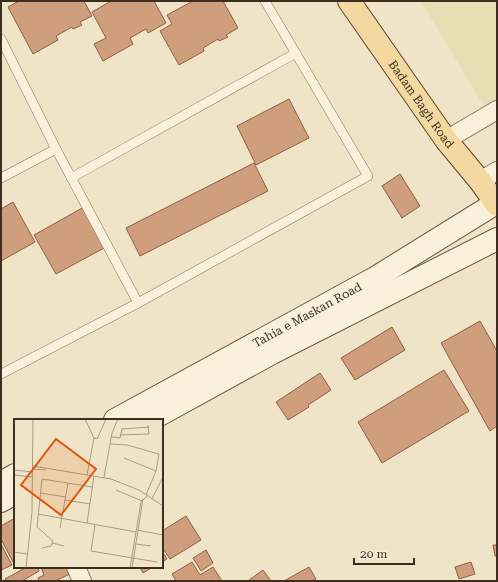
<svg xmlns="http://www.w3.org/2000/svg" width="498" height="582" viewBox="0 0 498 582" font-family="'Roboto Serif',serif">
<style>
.farmland{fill:#e6deb5}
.building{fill:#cf9f7d;stroke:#8d5f41}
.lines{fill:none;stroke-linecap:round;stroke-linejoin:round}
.lane-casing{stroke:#8d765c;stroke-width:10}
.street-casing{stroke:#8d765c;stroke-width:20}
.secondary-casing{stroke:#6f573f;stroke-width:24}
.primary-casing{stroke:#5b4430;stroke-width:24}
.lane{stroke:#faf1dc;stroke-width:9}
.street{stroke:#faf1dc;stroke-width:18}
.secondary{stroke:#faf1dc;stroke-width:22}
.primary{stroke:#f3d9a0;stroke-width:22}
.labels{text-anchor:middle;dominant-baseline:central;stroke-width:4;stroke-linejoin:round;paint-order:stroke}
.street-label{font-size:12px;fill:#3d2e20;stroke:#f7eed8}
.inset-road{fill:none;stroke:#a89b85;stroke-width:1}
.view{fill:#df570d;fill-opacity:0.15;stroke:#df570d;stroke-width:2}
.inset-edge{fill:none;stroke:#3d2e20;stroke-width:2}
</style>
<rect width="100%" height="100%" fill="#f0e4c8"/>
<path class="farmland" d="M421,1h76v116l-5,3z"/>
<g class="building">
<path d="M19,1h65l8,15 -12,6 2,3 -9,4 -1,-2 -16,9 2,4 -25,14 -25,-47z"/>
<path d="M111,1h43l12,22 -18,10 -2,-4 -16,9 3,6 -30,17 -9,-17 12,-6 -14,-26z"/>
<path d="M193,1h30l15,27 -12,7 2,2 -9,4 -1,-2 -15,9 1,3 -25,14 -19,-34 12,-7 -5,-9z"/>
<path d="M289,99l20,39 -53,27 -19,-39z"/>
<path d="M254,163l14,28 -128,65 -14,-28z"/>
<path d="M400,174l20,32 -18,12 -20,-32z"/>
<path d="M13,202l22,40 -34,19v-52z"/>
<path d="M84,207l22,40 -50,27 -22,-39z"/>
<path d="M480,321l17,30v75l-7,5 -49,-88z"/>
<path d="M392,327l13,23 -50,30 -14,-22z"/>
<path d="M444,370l25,41 -87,52 -24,-41z"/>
<path d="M320,373l11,17 -23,15 1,2 -21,13 -12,-18z"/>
<path d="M186,516l15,24 -31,19 -8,-12v-16z"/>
<path d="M15,518v43l-2,1 -12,-23v-13z"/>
<path d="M1,544l11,21 -11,5z"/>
<path d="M493,545h4v11h-2z"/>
<path d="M206,550l7,13 -12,8 -8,-13z"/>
<path d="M162,551l5,8 -5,3z"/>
<path d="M192,562l8,13 13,-8 9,14h-9l-1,-1 -3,1h-33l-4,-7z"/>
<path d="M471,562l4,12 -16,5 -4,-12z"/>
<path d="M27,567h10l2,4 -17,10h-15l-2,-2z"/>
<path d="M41,567h25l4,7 -15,7h-16l-1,-3 6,-3z"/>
<path d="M140,567h13l-10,6z"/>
<path d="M309,567l7,12 -4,2h-28z"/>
<path d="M263,570l8,11h-23z"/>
</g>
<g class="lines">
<defs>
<g id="lane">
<path d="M1,39l55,110 82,154"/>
<path d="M1,178l55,-29"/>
<path d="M71,178l225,-125"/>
<path d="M1,374l137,-71 230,-127 -103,-175"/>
</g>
<g id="street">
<path d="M446,140l51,-30"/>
<path d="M480,181l17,-10"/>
<path d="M76,567l6,14"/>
</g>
<g id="secondary">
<path id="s1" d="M115,420l260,-142 121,-75"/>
<path d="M150,420l122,-67 225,-114"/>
<path d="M1,483l14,-8"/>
<path d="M1,501l14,-8"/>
</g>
<g id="primary">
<path id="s2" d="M349,1l97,139 34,41 17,24"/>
</g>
</defs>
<use href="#lane" class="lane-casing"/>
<use href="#street" class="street-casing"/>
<use href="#secondary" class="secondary-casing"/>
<use href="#primary" class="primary-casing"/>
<use href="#lane" class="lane"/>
<use href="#street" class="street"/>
<use href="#secondary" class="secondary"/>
<use href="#primary" class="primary"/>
</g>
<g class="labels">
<g class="street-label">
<text stroke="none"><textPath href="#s2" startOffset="126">Badam Bagh Road</textPath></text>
<text stroke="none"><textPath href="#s1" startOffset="219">Tahia e Maskan Road</textPath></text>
</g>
</g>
<g transform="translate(14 419)">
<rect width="149" height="149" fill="#f0e4c8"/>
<path class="inset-road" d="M71,0l9,19 -7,37M106,16l29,-1 -1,-9M98,18l8,1 2,-9 27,-2M80,19l3,1 9,-20M97,25l16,1 32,9 -3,17 -10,24M110,39l32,13M19,47l78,13 28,11 24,16M19,50l13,1M0,51l19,2M0,56l19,2M90,58l8,-44 6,-14M102,71l26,11M26,74l26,4M138,80l11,-22M51,81l25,4M24,95l98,18M73,104l7,-47M81,106l-4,26 66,11M46,109l8,-45M123,111l26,5M38,124l12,3M122,125l15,2M28,129l9,-2 2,-5 -16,-14 5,-48 51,8M0,133l13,2M12,149l6,-56 1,-93M116,149l11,-66 6,-6M118,149l11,-69"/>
<path class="view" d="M42,20l40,30 -35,46 -40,-30z"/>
<rect width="149" height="149" class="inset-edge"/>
</g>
<rect width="498" height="582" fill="none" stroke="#3d2e20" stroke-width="4"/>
<path d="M354 558v6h60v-6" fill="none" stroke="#3d2e20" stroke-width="2"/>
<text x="360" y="558" font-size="12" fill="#3d2e20" stroke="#f7eed8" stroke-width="3" paint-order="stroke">20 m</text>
</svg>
